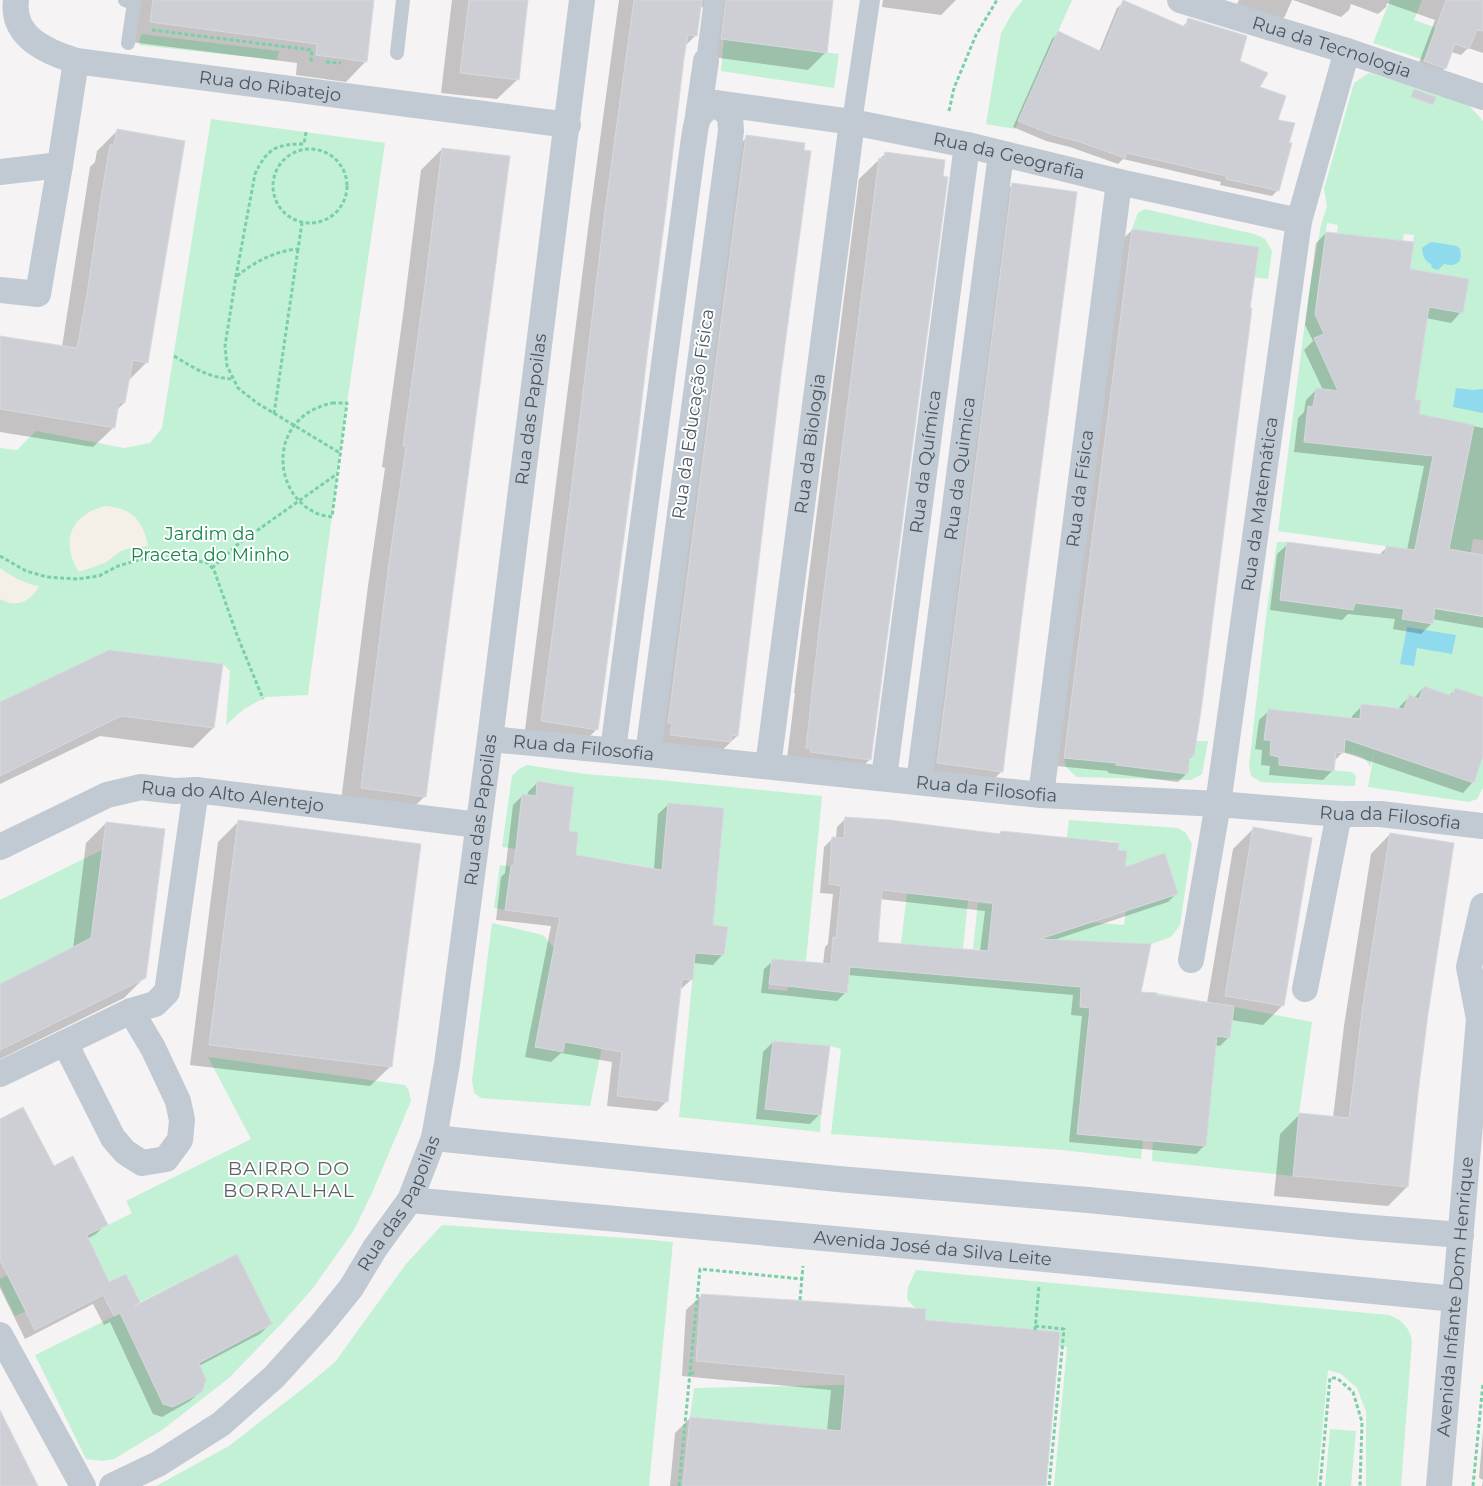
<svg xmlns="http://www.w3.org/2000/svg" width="1483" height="1486" viewBox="0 0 1483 1486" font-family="Montserrat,sans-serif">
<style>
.green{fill:#c3f1d5;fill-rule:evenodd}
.sand{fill:#f5f0e5}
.water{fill:#90daee}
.shadow{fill:#0003;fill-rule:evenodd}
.building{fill:#cdcfd5;stroke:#d7d9de;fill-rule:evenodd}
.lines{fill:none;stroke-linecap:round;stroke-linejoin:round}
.path{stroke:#7ad0a6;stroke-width:3;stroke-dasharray:4 2.5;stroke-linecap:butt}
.service{stroke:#c1cad2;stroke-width:14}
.pedestrian{stroke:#c1cad2;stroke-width:20}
.minor{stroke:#c1cad2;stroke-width:26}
.labels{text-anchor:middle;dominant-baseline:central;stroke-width:4;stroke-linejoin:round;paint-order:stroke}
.street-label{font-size:18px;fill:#4a5661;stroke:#fff}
.park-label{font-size:18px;fill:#17864f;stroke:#fff}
.neighbourhood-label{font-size:19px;letter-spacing:1px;fill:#5f6368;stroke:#fff}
</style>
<rect width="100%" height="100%" fill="#f5f3f3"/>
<g class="green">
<path d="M1023,0h49l-57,129 -29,-5 15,-91 12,-21z"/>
<path d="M1390,0h32l-8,20 22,8 -12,32 -51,-17z"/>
<path d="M141,34l138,17 -2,9 -138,-15z"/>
<path d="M724,39l115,15 -5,34 -113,-17z"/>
<path d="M1369,73l97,29 17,19v419l-10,-1 -12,73 22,4v172l-6,11 -8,3 -101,-15 6,-34 -4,14c-5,-12 -14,-13 -26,-14l3,-31 -82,18h6l-1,15 9,2v8l73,7 4,4 -1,10 -94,-4 -10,-6 -2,-10 18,-157 10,-67h10l-7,58 73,10 2,-7 9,1 3,-26 39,25 -3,16 29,5 16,-90h4l22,-108 -33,-7 -27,131 -136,-19 31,-239 12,-67 6,-19 -3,-17 30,-106zM1327,223l11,2 -1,8 66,8 1,-7 10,1 -8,68 -88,-11zM1449,276l20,3 -6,34 -20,-3zM1361,705l16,36 -20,-3z"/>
<path d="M211,119l174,24 -38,260 -39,292 -42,2 -22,12 -18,16 4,-54 -7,-7 -114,-14 -109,52v-254l17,2 19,-19 88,17 26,-5 12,-15z"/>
<path d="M1145,209l109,25 11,5 7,12 -4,28 -17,-2 2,-15h4l2,-15 -127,-18 6,-16z"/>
<path d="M1141,576l-25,189 72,9 2,-19h4l2,-14h12l-6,33 -11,6 -114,-3 -11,-10 -2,-9 26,2z"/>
<path d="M527,765l58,9 75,6 162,16 -16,165 16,2 -4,27 29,3 3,-27 205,-9 -82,-8 5,-46 68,7 9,-73h12l2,-17 109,8 8,5 6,11 -12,81 -9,12 -20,7 -42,-2 -27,45 -2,19 22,3 52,19 3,-35 40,7 2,1 -4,32 35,5 4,-31 78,15 -13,91 -6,63 -141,-15 1,-20 53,4 7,-66 -68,43 -4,37 -79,-9 -231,-16 10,-85 -11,-3 -57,-5 -8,68 56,6 -1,17 -141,-15 16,-164 29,2 4,-28 -47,-5 36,-35 7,-79 -56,-5 -7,78 -19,36 7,-50 -34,-6 -39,-4 2,-25 -9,-1 5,-44 -36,-6 -2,15 -14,-2 -4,37 29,22 -45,-6 10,-71 7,-7zM1099,840l20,2 -1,8 9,1 -2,16 40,-13 13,40 -52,17 -2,14 -37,-3zM772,960l20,1 -5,30 -19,-2zM1131,1107l-3,32 -50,-5z"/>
<path d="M102,850l-11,88 -91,46v-84z"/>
<path d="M500,865l11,1 -6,44 -11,-2z"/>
<path d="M907,893l61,7 -5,49 -62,-5z"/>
<path d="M492,923l51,12 11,13 -19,99 27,5 3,-10 43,-25 -18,89 -109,-8 -7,-5 -2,-13z"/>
<path d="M208,1057l197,28 4,6 2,10 -39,92 -18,37 -41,58 -30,34 -54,56 -67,52 -48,29 -12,2 -16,-2 -51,-104 88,-43 11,30 29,62 10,3 29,-15 -21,-73 90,5 -34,-70 -97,48 -14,-28 -17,8 -83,29 -11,5 -15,-31v-6l132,-66 -6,-12 125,-62z"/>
<path d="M442,1225l199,14 32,3 -24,244h-493l73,-40 81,-63 25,-21 71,-98z"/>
<path d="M916,1270l473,45c13,5 21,13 23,26l-11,145h-35v-74l-9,-24 -16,-14 -13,-4 -11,116h-263l13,-139 -8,-1 1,-14 -151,154 17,-177 -11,-1 -8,-9 1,-12z"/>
<path d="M845,1385l-4,46 -151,-14 4,-29z"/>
<path d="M1330,1429l26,2 -5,55h-26z"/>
</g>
<g class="sand">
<path d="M105,506c26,2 38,13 43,40l-18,2 -9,3 -16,12 -26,9c-19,-30 -9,-57 26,-66z"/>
<path d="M0,568c11,8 25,16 39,18 -8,16 -23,22 -39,13z"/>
</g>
<g class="water">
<path d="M1433,242l24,4 3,3c3,14 -3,18 -16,15l-6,6 -6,-2 -1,-4c-7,-4 -8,-8 -9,-16l7,-5z"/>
<path d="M1456,388l17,2 10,-1v24l-30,-6z"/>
<path d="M1407,627l49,8 -4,19 -35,-6 -3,18 -14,-2z"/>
</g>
<g class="shadow">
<path d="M137,0h217l12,61 -20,21 -50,-7 1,-12 -166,-21z"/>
<path d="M452,0h75l-9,79 -21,20 -56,-6z"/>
<path d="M619,0h213l-6,52 -18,18 -104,-14v-48l-4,-2 -4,29 -11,11 -88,683 -18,18 -55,-9 65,-517z"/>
<path d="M883,0h73l-15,15 -59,-8z"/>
<path d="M1239,0h53l-7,16 -7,8 -44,-14z"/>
<path d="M1293,0h190v53l-15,-5 -7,7 -10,-3 -6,16 -7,7 -21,-7 18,-48 -48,-17 -1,4 -8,7 -27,-10 -2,6 -8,7z"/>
<path d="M1124,2l58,25 7,-7 49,42 20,25 18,34 2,69 -6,6 -52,-11 1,-3 -98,-23 -5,5 -48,-17 -24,-6 -33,-14 39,-88 6,-6 41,19 18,-44z"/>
<path d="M117,131l30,231 -19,19 -4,22 -8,8 -2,16 -21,20 -93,-15v-94l62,9 28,-180 5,-5 2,-11z"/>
<path d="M747,137l33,238 -43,361 -27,26 -58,-19 75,-586z"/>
<path d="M442,149l-17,647 -21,21 -64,-8 28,-223 17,-118 -3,-1 21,-152 18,-145z"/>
<path d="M885,154l-15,605 -20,20 -64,-12 9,-74h-1l65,-514z"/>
<path d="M1013,184l-11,587 -23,23 -64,-8 75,-579z"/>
<path d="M1132,230l117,79 -56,446 -5,5 -1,13 -9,9 -70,-9v-2l-52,-5 67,-527z"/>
<path d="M1326,233l83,37 52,42 -10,11 -25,-5 -12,83 4,14 65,13v187l-54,-9v2l54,9v11l-51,-9 -1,5 -10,10 -28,-5 2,-10 -47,-5 -6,6 -72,-10 7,-56 11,-10 90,12 9,-9 20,3 17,-84 -130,-14 4,-34 6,-6 2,-12 10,-10h7l-19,-40 9,-9 -8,-16 11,-82z"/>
<path d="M109,651l104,77 -20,20 -93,-12 -100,48v-80z"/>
<path d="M1424,687l25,9 7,-7 27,9v54l-11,31 -9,10 -120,-41 -9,9 -1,9 -10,10 -54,-5 1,-9 -9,-1 1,-15 -7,-1 4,-29 10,-9 83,8v-3l10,-10 36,4 2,-4 10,-10 4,2z"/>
<path d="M538,782l29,50 8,24 79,13 4,-55 11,-10 54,150 -10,11 -20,-2 -1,16 -11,10h-2l-12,112 -10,10 -50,-5 5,-44 -51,-9 -10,9 -26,-5 26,-131 -55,-6 5,-43 4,-4 8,-68 10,-10 4,1 1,-4z"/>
<path d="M846,818l153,17 2,-2 115,18 8,18 53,24 -9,9 -117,39 89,52 67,10 26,-154 20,-20 30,176 -20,20 -32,-5 -2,17 -9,9 -5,-1 -10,100 -9,9 -127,-12 13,-126 -11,-1 2,-20 -225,-20 -2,17 -9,9 -76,-8 3,-24 9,-8 50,3 2,-17 3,-3 5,-50 -13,-1 4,-46 9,-9h3l1,-11zM880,899l105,12 -5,40 -104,-8z"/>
<path d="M239,821l152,245 -21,20 -180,-21 28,-223z"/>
<path d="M106,823l39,154 -21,21 -124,61v-73l73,-37 13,-106z"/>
<path d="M1390,834l37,180 -20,173 -19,19 -114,-10 6,-62 20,-20 33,4 11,-92 27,-172z"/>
<path d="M773,1042l47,72 -10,10 -54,-5 7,-67z"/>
<path d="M0,1120l53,48 53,56 -10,10 -9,5 21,45 31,18 -5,4 136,18 -10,10 -61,32 2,25 -11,10 -28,16 -9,-3 -43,-92 -6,3 -11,-21 -68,35 -25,-51z"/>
<path d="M702,1295l221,26 121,165h-374l5,-53 15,-15 137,13 4,-41 -149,-14 4,-66z"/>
<path d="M1483,1431v55h-1l1,-6 -4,-2z"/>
</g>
<g class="building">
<path d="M153,0h221l-7,62 -51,-7 1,-11 -167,-22z"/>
<path d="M469,0h59l-9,80 -59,-7z"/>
<path d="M634,0h68l-5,36 -9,-1 -4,23 -18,151 -19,147 -9,77 -40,297 -57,-9 29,-221 36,-297z"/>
<path d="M726,0h107l-6,53 -106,-14z"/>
<path d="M1123,0l62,27 3,-9 59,18 -7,25 28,12 -8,14 26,9 -8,24 17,3 -6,20h3l-13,48 -53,-12v-3l-99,-23 -2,5 -48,-17 -24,-6 -35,-14 40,-90 44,21z"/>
<path d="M1446,0h37v31l-6,-1 -8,19 -14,-5 -9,25 -22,-8z"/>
<path d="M1414,89l22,8 -3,8 -22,-8z"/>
<path d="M117,129l68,12 -37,222 -15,-3 -8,43 -6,-1 -4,26 -115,-19v-73l77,12 10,-54 15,-102 8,-47 4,-1z"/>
<path d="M746,135l59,8 -1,7 7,1 -30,224 -43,361 -6,-1 -1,7 -61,-7 2,-12h-4z"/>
<path d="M442,148l68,8 -84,641 -65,-9 28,-225 17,-116 -3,-1 21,-153z"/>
<path d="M885,152l60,8 -2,16 5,1 -77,583 -61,-8 1,-4h-5l13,-118 60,-472 5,1z"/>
<path d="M1012,183l65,9 -54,415 -20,165 -66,-9z"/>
<path d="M1132,229l127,18 -9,61h2l-50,396 -8,52 -4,-1 -2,19 -72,-9v-2l-52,-5z"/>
<path d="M1326,232l88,10 -4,27 59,10 -6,34 -34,-6 -14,93h6l-2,14 55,11 -25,124 34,6v61l-48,-8 -2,16 -31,-5 2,-10 -49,-6 -2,7 -73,-10 7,-58 98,13 1,-9 29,4 18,-94 -129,-14 4,-36 5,1 3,-19 22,3 -24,-53 10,-4 -9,-20z"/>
<path d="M109,650l114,14 -9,64 -93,-12 -121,60v-74z"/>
<path d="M1424,686l28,10 3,-8 28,9v59l-9,27 -129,-44 -1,14 -8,-1 -2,19 -55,-6v-8l-9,-2 1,-15h-7l4,-31 92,10 1,-15 43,5 5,-14 10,4z"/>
<path d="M537,781l37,6 -5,44 9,1 -2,23 86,15 6,-67 56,5 -11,117 15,2 -4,28 -29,-2 -2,27 -11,-1 -14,123 -51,-6 5,-44 -57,-10 -2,10 -28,-5 25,-130 -55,-7 6,-44h3l8,-72 14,2z"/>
<path d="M845,817l45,3 110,14 1,-3 118,12 -1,7 9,1 -2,16 40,-14 13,41 -138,45 111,5 -10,48 16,1v2l77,11 -4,32 -13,-2 -11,110 -129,-12 13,-126 -10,-1 1,-20 -231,-20 -3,26 -78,-9 3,-25 59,5 2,-27 3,1 5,-52 -12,-2 3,-47 12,1zM882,890l111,13 -5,48 -110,-9z"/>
<path d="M238,820l183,24 -29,223 -183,-22z"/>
<path d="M106,822l59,7 -19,149 -146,72v-66l91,-46z"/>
<path d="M1253,827l59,11 -28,168 -59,-10z"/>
<path d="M1390,833l64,10 -26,171 -10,79 -10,94 -115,-11 6,-63 50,5 14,-113z"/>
<path d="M773,1041l57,5 -9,69 -56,-6z"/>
<path d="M23,1107l31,59 19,-10 35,69 -21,10 22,47 17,-8 14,28 -6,4 103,-52 35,70 -73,39 7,17 -4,12 -29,15 -10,-3 -43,-91 -6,3 -11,-21 -68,35 -35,-70v-141z"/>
<path d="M701,1294l225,15 -1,11 135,12 -14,154h-363l7,-69 151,14 5,-56 -150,-14z"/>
<path d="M0,1410l38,76h-38z"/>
</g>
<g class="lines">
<g class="path">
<path d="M152,30l160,20 -1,10 2,1"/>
<path d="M326,62l15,1"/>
<path d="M949,111l5,-23 22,-53 21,-35"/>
<path d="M306,132l-2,12c-27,0 -37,4 -49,30l-19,102 -11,70 2,20 11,22 19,15 83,50"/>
<circle cx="310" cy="186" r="37"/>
<path d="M237,276c17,-14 38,-25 61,-27l4,-26"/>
<path d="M174,356c20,12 35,22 59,23"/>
<path d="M332,403h15l-15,114c-6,-1 -13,-2 -18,-5 -35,-18 -42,-68 -13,-94 9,-8 19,-12 31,-15z"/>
<path d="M274,414l24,-165"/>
<path d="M0,556l26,15 21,6 30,2 22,-3 19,-10 27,-8 26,-2 37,7 6,7 23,65 26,64"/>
<path d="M212,568l26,-24 99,-70"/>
<path d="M800,1300l3,-34"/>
<path d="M1035,1326l29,3 -15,157"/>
<path d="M1035,1330l4,-44"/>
<path d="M690,1373h5"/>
<path d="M679,1486l21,-217 102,10"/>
<path d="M1320,1486l10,-108h7l16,14 9,30 -2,64"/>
<path d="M1473,1486l10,-103"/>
</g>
<g class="service">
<path d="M125,0l9,3 -6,40"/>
<path d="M397,53l6,-53"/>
</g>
<g class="pedestrian">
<path d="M706,61l8,-61"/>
<path d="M852,122l18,-122"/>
</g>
<g class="minor">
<path d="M16,0c-5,37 31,52 60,61"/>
<path id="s1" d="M1180,0l167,51 136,46"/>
<path id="s2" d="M716,103l136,19 115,23 152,37 180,39"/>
<path d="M698,116l8,-55"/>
<path d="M0,172l60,-7"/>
<path id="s3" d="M0,290l38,4 22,-129 16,-104 492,64"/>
<path id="s4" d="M490,739l158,15 393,41 177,9 121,10h41l103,12"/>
<path d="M613,750l80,-605c4,-23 1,-31 23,-42l14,13 1,15 -83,623"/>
<path id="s5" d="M768,766l84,-644"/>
<path id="s6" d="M884,778l83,-633"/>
<path id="s7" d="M919,782l82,-628"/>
<path id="s8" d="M1041,795l78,-613"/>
<path id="s9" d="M0,847l107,-52 34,-8 34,4 21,-1 282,35"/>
<path id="s10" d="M1191,960l27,-156 81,-583 48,-170"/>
<path d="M1305,989l34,-175"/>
<path d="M65,1043l48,95 12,14 17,11 24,-4 14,-19 2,-20 -4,-19 -25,-53 -22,-37"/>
<path d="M0,1074l131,-63 24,-7 12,-12 29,-202"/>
<path d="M434,1138l404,41 250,21 273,27 100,8"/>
<path id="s11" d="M410,1200l522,48 523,51"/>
<path d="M0,1335l83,151"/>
<path id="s12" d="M112,1486l46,-22 63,-40 53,-47 47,-52 30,-37 24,-40 35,-48 24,-62 13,-74 43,-325 92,-739"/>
<path id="s13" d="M1439,1486l40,-467 -10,-52 14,-61"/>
</g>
</g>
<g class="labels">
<g class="street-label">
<text stroke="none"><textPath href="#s1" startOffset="159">Rua da Tecnologia</textPath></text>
<text stroke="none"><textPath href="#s3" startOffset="470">Rua do Ribatejo</textPath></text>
<text stroke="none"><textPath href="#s2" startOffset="298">Rua da Geografia</textPath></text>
<text stroke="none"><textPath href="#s12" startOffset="1222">Rua das Papoilas</textPath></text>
<text transform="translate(693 414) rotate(-82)">Rua da Educação Física</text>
<text stroke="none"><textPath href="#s5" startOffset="325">Rua da Biologia</textPath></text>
<text stroke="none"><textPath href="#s6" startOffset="319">Rua da Química</textPath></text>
<text stroke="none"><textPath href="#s7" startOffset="316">Rua da Quimica</textPath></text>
<text stroke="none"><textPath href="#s8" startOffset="309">Rua da Física</textPath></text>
<text stroke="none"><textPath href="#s10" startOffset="461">Rua da Matemática</textPath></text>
<text stroke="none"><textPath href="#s4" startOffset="94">Rua da Filosofia</textPath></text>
<text stroke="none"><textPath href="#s4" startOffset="499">Rua da Filosofia</textPath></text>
<text stroke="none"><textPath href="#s9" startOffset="246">Rua do Alto Alentejo</textPath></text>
<text stroke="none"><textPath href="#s12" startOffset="818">Rua das Papoilas</textPath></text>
<text stroke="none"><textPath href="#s4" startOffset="904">Rua da Filosofia</textPath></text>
<text stroke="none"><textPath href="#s12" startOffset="412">Rua das Papoilas</textPath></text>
<text stroke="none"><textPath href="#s11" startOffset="525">Avenida José da Silva Leite</textPath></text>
<text stroke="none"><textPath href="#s13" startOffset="190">Avenida Infante Dom Henrique</textPath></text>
</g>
<g class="park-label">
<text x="210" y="534">Jardim da<tspan x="210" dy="21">Praceta do Minho</tspan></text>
</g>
<g class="neighbourhood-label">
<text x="289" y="1168">BAIRRO DO<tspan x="289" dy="22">BORRALHAL</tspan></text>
</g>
</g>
</svg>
